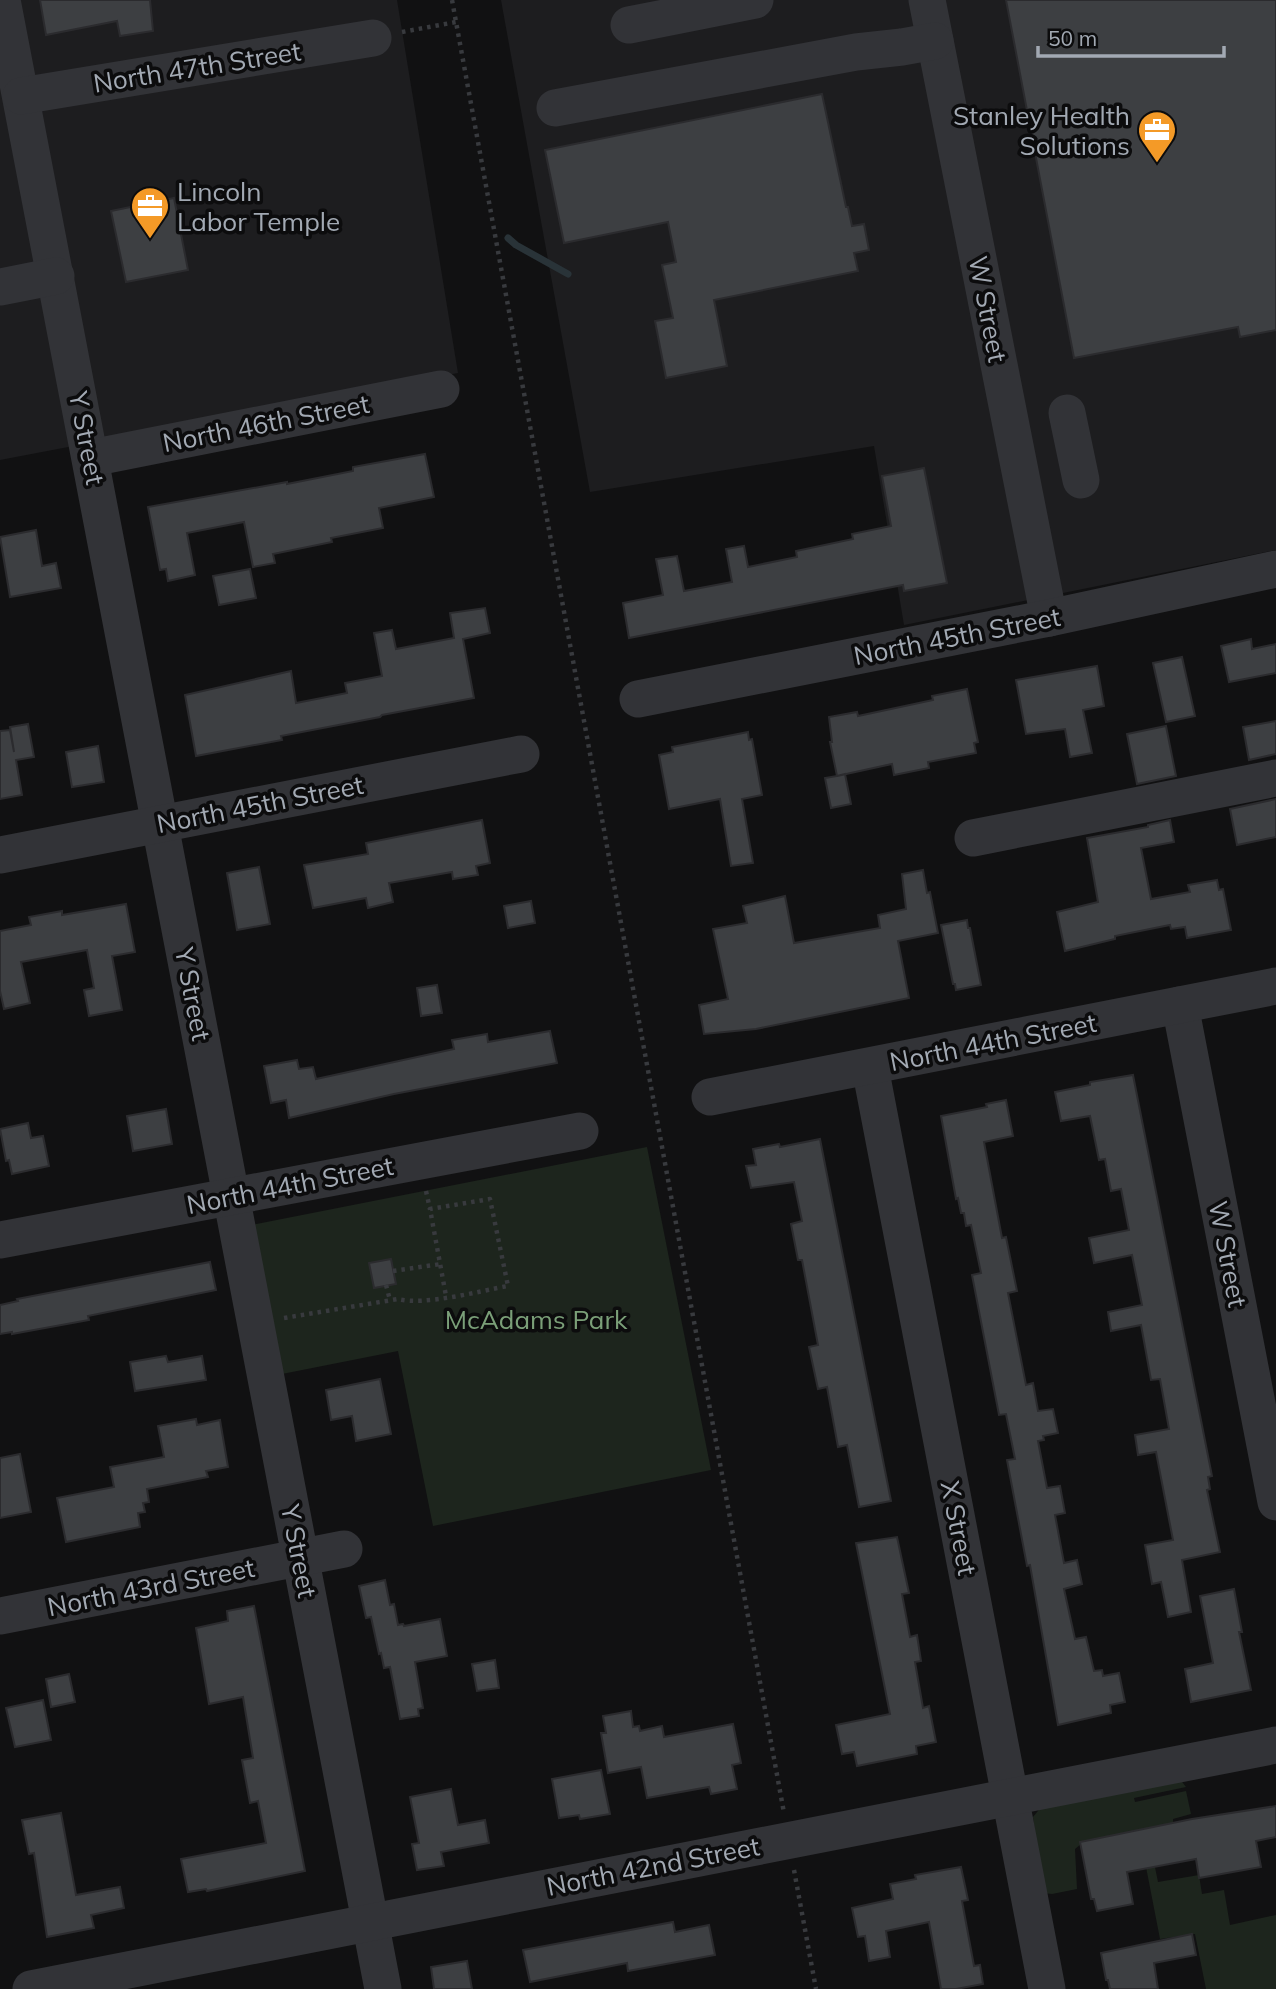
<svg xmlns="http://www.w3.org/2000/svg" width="1276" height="1989" viewBox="0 0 1276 1989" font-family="Mulish,sans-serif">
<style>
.built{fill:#1d1d1f}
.green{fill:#1d251d}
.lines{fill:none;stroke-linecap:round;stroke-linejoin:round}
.stream{stroke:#293338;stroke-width:7}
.building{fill:#3d3f42;stroke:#2b2b2e;stroke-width:2}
.path{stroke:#383a3e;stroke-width:4.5;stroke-dasharray:3.5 5;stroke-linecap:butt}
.minor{stroke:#323337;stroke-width:37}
.labels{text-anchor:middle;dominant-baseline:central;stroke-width:7;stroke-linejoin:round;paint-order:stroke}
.street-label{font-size:26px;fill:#a2a9b3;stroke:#0c0c0d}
.poi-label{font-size:26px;fill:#a2a9b3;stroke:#0c0c0d;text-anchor:end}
.park-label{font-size:26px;fill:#7a9f78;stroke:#0c0c0d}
</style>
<rect width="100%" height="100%" fill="#111112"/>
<g class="built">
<path d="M0,0h397l61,373 -458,87z"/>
<path d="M501,0h775v550l-372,75 -30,-179 -284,46z"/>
</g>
<g class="green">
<path d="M647,1147l64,323 -278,56 -35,-175 -116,23 -30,-149z"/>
<path d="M1179,1778l7,9 -52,11 1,4 51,-11 5,23 -18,5v4l-26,5 11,54 41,-7 3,19 22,-4 6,35 46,-10v74h-70l-11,-55 -35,5 -20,-103 -59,8 -6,5 2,40 -25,5 -9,-1 -10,-76 9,-11z"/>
</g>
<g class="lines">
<path class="stream" d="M508,238l8,7 52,29"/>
</g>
<g class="building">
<path d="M40,0h110l3,31 -33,5 -3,-15 -71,14z"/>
<path d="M1006,0h270v330l-36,7 -2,-10 -164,31z"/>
<path d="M822,94l24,113h2l4,19 12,-2 5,26 -15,3 4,18 -144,29 13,66 -61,12 -11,-57 18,-3 -11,-53 14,-3 -8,-40 -104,21 -19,-93z"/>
<path d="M174,198l14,72 -62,12 -15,-71z"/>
<path d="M425,454l9,43 -55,11 4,20 -52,10 1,4 -59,12 2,9 -22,4 -9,-45 -57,11 8,42 -27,6 -2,-12 -6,1 -12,-63 139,-25v2l66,-13v-4z"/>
<path d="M924,468l23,115 -43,8 -1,-6 -274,53 -6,-35 40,-8 -7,-36 21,-3 7,35 48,-9 -6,-33 18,-3 4,21 49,-10 -1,-6 57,-12 -1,-5 39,-8 -9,-50z"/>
<path d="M36,530l6,36 14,-3 5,25 -51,9 -10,-60z"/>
<path d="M250,569l6,29 -37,7 -6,-29z"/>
<path d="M485,608l5,25 -27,6 11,59 -92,17 -2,2 -99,19 1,4 -86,16 -11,-61 106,-24 5,32 51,-10 -2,-10 37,-7 -8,-43 18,-3 4,19 58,-11 -4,-25z"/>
<path d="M1251,639l1,10 24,-5v29l-47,9 -8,-36z"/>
<path d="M1182,657l13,59 -29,6 -13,-59z"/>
<path d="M1097,666l7,40 -21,4 9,43 -22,4 -5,-28 -39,5 -10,-54z"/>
<path d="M967,689l11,53 -4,1 2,10 -48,9 1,6 -35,7 -2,-11 -55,12 8,-2 6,30 -20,4 -6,-30 12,-2 -7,-34h2l-3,-25 28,-5 1,4 75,-16 -1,-4z"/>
<path d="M1276,721v33l-27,6 -6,-33z"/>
<path d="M28,724l6,33 -18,3 6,35 -22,4v-68l10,-1 4,22 -4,-25z"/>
<path d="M1166,726l10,50 -39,8 -10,-50z"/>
<path d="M748,732l1,8 3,-1 10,56 -20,4 11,64 -22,3 -11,-67 -51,10 -10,-54 14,-3 -1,-5z"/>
<path d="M98,746l6,36 -32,5 -6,-35z"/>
<path d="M1276,799v38l-39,8 -7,-36z"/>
<path d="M482,820l8,43 -14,3 2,9 -25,4 -1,-7 -63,11 4,19 -25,6 -2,-10 -53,10 -9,-43 64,-11 -2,-11z"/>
<path d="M1170,820l4,22 -33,6 10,51 39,-7 -2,-7 29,-5 2,10 4,-1 8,41 -44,8 -2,-11 -14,2 -1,-4 -55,11v3l-50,12 -8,-39 41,-10 -11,-64 61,-11v-2z"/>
<path d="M259,867l11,57 -33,6 -10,-57z"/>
<path d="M923,870l4,23 3,-1 8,41 -40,8 11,57 -153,31 -52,5 -5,-29 29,-6 -15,-70 34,-6 -4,-17 42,-10 9,47 86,-15 -2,-13 28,-6 -4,-35z"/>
<path d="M531,901l4,22 -27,5 -4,-22z"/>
<path d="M126,904l9,48 -23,4 10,54 -33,6 -5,-26 10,-2 -7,-38 -66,12 9,41 -26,6 -4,-18v-60l31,-6 -2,-8 33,-6v4z"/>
<path d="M967,920l1,8h2l11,57 -25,5 -1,-6h-2l-12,-59z"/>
<path d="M437,985l5,28 -21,3 -4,-28z"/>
<path d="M550,1031l7,32 -163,31 -105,24 -3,-18 -15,3 -7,-37 33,-6 2,9 14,-2 3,12 138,-30 -2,-9 35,-6 1,8z"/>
<path d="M1133,1075l79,401 -4,1 2,12 -3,1 13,62 -38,8 9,52 -23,5 -7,-35 -9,2 -7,-39 28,-5 -17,-88 -18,3 -3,-20 34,-6 -9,-50 -9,1 -10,-55 -30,6 -3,-19 34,-7 -10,-50 -38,8 -5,-25 40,-8 -8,-41 -10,2 -6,-32 -6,1 -9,-44 -29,5 -6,-29 35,-7v-3z"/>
<path d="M1006,1100l7,36 -29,6 18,96 4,-1 11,54 -9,2 18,92 7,-2 5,28 15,-2 5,24 -15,3 1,4 -6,1 9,47 13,-2 5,27 -10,2 9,48 13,-3 5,24 -18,5 11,50 11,-2 8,34 8,-1 1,6 16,-3 6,29 -15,3 1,8 -53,12 -28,-160 -3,1 -20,-106 8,-1 -9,-45 -7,1 -27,-140 9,-2 -10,-48 -5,1 -2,-13h-3l-3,-15 -2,1 -15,-83 46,-9 -1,-3z"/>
<path d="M166,1109l6,35 -39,7 -6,-35z"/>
<path d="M28,1123l3,15 12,-2 6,30 -37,8 -3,-14 -3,1 -6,-32z"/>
<path d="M820,1139l71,362 -32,6 -12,-62 -9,2 -11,-60 -9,2 -9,-42 9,-2 -16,-85h-4l-7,-36 11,-3 -8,-39 -43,6 -5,-22 10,-1 -3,-16 26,-5 1,3z"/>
<path d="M391,1259l5,25 -22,4 -5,-25z"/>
<path d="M210,1262l6,28 -128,26 1,4 -77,14v-2l-12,2v-29l18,-4 -1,-2z"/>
<path d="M166,1356l2,6 34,-6 4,24 -71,11 -5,-29z"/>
<path d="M380,1379l11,55 -35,7 -4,-25 -21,4 -5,-30z"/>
<path d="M196,1419l1,6 23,-5 8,47 -22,4 2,6 -61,12 2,13 -6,1 2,9 -7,1 2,14 -74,15 -9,-44 57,-11 -4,-20 54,-10 -6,-31z"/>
<path d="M20,1454l11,58 -31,6v-60z"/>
<path d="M897,1537l12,56 -7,1 8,43 7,-2 4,26 -6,1 8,46 6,-2 7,36 -20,4 1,8 -60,12 -3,-14 -12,2 -6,-29 54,-11 -34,-171z"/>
<path d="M385,1580l5,25 4,-1 4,21 5,-1 1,2 36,-7 7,37 -32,6 8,46 -5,1 1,7 -19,3 -10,-52 -6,1 -3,-15 -2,1 -8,-37 -5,1 -7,-32z"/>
<path d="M1234,1589l8,43h-3l12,58 -60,12 -6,-33 28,-6 -13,-67z"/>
<path d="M254,1606l51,265 -98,20 -1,-2 -18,3 -7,-33 85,-16 -8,-42 -8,2 -8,-43 11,-2 -10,-61 -34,7 -13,-76 32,-7 -1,-10z"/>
<path d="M495,1660l4,28 -22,3 -5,-27z"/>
<path d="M69,1674l6,28 -24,5 -5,-28z"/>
<path d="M43,1700l8,40 -36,7 -9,-39z"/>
<path d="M631,1711l2,16 6,-1 1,5 22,-5 2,11 69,-13 8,39 -9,2 5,24 -26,5 -2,-7 -62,11 -6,-31 -33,6 -7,-40h5l-3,-17z"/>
<path d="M601,1770l9,44 -30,5 -1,-4 -20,3 -7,-39z"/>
<path d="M451,1789l7,36 27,-5 4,23 -48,9 3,14 -27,4 -5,-26 7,-1 -9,-46z"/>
<path d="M1276,1806v31l-20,4 5,26 -62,11 -3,-19 -69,13 6,32 -36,7 -3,-12h-3l-11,-57 112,-23z"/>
<path d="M61,1813l15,82 44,-8 4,21 -33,7 3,13 -47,9 -13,-84 -5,1 -7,-34z"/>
<path d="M961,1867l7,33 -6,1 12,65 6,-1 3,19 -27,5h-15l-12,-67 -43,9 4,26 -21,4 -4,-25 -7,1 -6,-29 41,-9 -3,-15 26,-5 -1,-4z"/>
<path d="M673,1922l2,10 34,-7 6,30 -87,16 -1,-8 -97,19 -7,-32z"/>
<path d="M1192,1934l4,21 -42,8 4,26h-48l-2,-9h-2l-5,-27z"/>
<path d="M467,1961l5,28h-38l-3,-22z"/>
</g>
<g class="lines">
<g class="path">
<path d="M452,0l332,1813"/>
<path d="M402,32l54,-10"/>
<path d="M426,1191l4,18"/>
<path d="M393,1271l48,-7"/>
<path d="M386,1285l4,15"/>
<path d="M284,1318l114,-19c27,7 81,-8 110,-13l-18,-87 -60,10 16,87"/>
<path d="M794,1870l22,119"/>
</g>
<g class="minor">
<path d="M2,0l381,1989"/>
<path d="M927,0l122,618"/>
<path d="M629,25l126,-25"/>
<path d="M21,96l352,-58"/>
<path d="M555,108l301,-56 46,-5 33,-6"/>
<path d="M0,287l56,-11"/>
<path d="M1067,413l14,67"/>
<path d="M91,458l350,-69"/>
<path d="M638,699l411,-81 227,-49"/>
<path d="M973,838l303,-60"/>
<path d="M0,855l521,-101"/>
<path d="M1180,1005l96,497"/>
<path d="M870,1067l177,922"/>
<path d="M710,1097l566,-111"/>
<path d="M0,1240l580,-109"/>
<path d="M0,1616l344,-67"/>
<path d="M31,1989l1245,-244"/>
</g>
</g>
<defs>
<symbol id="office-pin" viewBox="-11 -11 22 30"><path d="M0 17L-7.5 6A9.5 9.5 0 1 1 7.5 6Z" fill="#f49a27" stroke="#0c0c0d"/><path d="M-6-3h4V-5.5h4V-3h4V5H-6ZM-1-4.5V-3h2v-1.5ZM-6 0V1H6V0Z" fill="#fff"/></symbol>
</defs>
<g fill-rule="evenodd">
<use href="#office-pin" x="1135" y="108" width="44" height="60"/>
<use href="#office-pin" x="128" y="184" width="44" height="60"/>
</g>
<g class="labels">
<g class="street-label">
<text transform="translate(197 67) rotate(-9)">North 47th Street</text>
<text transform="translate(988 309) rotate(79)">W Street</text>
<text transform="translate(266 423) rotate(-11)">North 46th Street</text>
<text transform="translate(87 438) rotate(79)">Y Street</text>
<text transform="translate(957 636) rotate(-11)">North 45th Street</text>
<text transform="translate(260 804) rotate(-11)">North 45th Street</text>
<text transform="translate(193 994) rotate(79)">Y Street</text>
<text transform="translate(993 1042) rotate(-11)">North 44th Street</text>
<text transform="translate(290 1185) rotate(-11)">North 44th Street</text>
<text transform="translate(1228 1254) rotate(79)">W Street</text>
<text transform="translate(959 1528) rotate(79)">X Street</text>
<text transform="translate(299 1551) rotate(79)">Y Street</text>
<text transform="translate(151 1587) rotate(-11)">North 43rd Street</text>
<text transform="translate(653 1866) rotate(-11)">North 42nd Street</text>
</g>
<g class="poi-label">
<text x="1130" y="115">Stanley Health<tspan x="1130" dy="30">Solutions</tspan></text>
<text x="177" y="191" text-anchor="start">Lincoln<tspan x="177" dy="30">Labor Temple</tspan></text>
</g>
<g class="park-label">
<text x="536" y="1319">McAdams Park</text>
</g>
</g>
<path d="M1038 46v10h186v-10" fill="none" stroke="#a2a9b3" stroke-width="3.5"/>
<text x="1048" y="46" font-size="21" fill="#a2a9b3" stroke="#0c0c0d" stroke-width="5" paint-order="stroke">50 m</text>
</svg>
